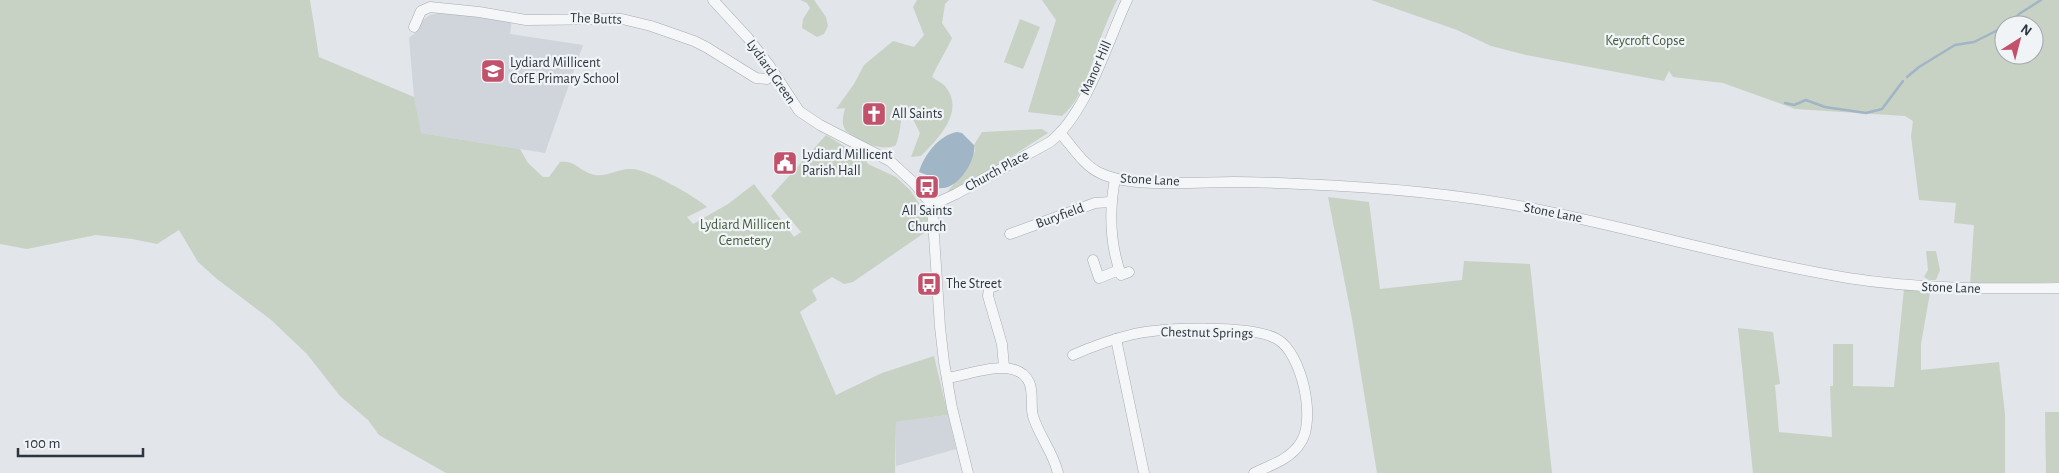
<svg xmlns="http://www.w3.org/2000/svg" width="2059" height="473" viewBox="0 0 2059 473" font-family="'Alegreya Sans',sans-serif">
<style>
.built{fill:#d0d4db}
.green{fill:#c8d2c4;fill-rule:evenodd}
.water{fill:#a0b5c5}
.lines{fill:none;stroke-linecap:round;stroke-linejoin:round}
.stream{stroke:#a0b5c5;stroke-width:2.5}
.minor-casing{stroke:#a7acb3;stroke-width:11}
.minor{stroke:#f4f6f7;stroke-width:10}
.labels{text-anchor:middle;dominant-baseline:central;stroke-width:4.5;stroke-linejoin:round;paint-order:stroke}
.street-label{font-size:14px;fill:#2b343f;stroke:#f1f4f6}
.park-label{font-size:14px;fill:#425a3a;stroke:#f1f4f6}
.poi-label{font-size:14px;fill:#2b343f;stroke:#f1f4f6;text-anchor:start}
</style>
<rect width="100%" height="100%" fill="#e2e5e9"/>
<g class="built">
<path d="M438,13l74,6 -2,15 73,11 -38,108 -125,-20 -6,-36 -5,-59 5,-4 5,-11 11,-8z"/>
<path d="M948,415l8,34 -60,17v-44z"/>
</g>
<g class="green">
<path d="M0,0h310l9,57 95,40 7,36 99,16 8,14 15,14h6l11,-15c14,-2 18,7 31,12 14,5 26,-6 41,-5 15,0 63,27 75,38l-20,10 6,7 35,-20 26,-20 40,53 7,-5 -30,-36 55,-61 39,24 3,5 28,13 14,13 17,25v16l-74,51 -9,2 -12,-7 -20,13 5,10 -17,12 36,83 46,-22 52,-17 14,59 -52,7 -1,51h-449l-67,-38 -11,-15 -28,-24 -34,-43 -36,-34 -53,-40 -19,-17 -19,-32 -22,14 -25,-5 -36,-4 -69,14 -27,-5z"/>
<path d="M800,0h14l12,17 2,9 -4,8 -7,3 -15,-9 1,-9 7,-11 -3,-5z"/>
<path d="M917,0h32l-4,4 -3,19 10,15c-6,14 -14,25 -20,39 4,3 10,6 13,9 21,25 -7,53 -24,70l-10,1 9,-24 -13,-26 -7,-3c3,16 0,27 -4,41 -15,8 -38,-5 -50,-14 -5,-7 -3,-14 -1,-23l-9,1 18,-25 10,-19 29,-24 21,6 10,-12 -11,-28z"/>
<path d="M1042,0h75c-5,10 -9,19 -13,29 -11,29 -18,66 -42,87l-34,-4 28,-92z"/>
<path d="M1371,0h688v282l-89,3 4,-60 -20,-2 2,-20 -37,-3 -8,-64 2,-15 -8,-5 -110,-7 -72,-26 -50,-6 -4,-6 -5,10 -138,-26 -35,-9 -34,-16zM2004,25h30v30h-30z"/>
<path d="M1020,19l20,8 -17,42 -19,-7z"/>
<path d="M1042,129l6,4 -73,47 -28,12 18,-21 10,-20 -1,-6 8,-13z"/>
<path d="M1328,197l41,5 11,87 82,-9 2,-19 66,3 22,209h-175l-25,-154z"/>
<path d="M1926,251h10l4,19 -4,10h-7l-5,-3 4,-7z"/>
<path d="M1904,289l26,4 -9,51v26l78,-8 6,52v59h-252l-15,-145 35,4 7,52 -5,1 4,47 53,5 -2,-51h3v-42h20v42h-3l44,1z"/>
<path d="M2045,412h14v61h-13z"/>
</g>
<path class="water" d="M957,132l5,1 12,12c2,14 -12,37 -26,42 -6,2 -13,1 -19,0l2,-7 -4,-5 -8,-3c5,-17 20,-37 38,-40z"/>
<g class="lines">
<g class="stream">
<path d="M2010,25l9,-11 22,-14"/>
<path d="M1907,77l12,-10 36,-22 19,-3 30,-15"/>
<path d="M1785,103l9,2 12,-5 19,7 41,6 16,-4 21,-28"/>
</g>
<defs>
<g id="minor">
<path d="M713,0l35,38 21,27 30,46 21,14 70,36 24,22 18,22 8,122 4,35 8,46 16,65"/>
<path d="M414,27l7,-16 9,-4 49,5 47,8 96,-1 29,7 43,15 12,6 50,31 11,1 7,-5"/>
<path d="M1060,133c12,13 24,33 40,40 29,15 98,9 133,9 22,0 45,1 67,2 76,3 151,9 225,23 108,21 214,53 323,71 70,11 140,11 211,10"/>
<path d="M1115,179c-6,32 -5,65 6,96l8,-3"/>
<path d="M932,205l24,-11 94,-52c37,-29 57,-99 77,-142"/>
<path d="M1010,234l85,-31 15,-1"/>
<path d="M1093,260l6,18 20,-8"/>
<path d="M995,286l-6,2 -1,8 14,48 2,23"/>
<path d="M1116,339l28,134"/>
<path d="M1073,355c20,-9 40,-16 61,-21 31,-6 116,-10 143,5 25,14 39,80 24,103 -10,17 -30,23 -47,31"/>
<path d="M947,378c23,-3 69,-23 82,4 5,10 1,23 4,34 6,20 20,36 25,57"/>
</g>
</defs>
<use href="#minor" class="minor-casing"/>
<use href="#minor" class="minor"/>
</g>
<defs>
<symbol id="school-square" viewBox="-11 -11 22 22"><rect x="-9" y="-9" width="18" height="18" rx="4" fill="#c2526c" stroke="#f1f4f6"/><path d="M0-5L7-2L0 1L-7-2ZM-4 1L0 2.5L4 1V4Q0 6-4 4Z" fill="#fff"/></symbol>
<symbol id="church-square" viewBox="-11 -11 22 22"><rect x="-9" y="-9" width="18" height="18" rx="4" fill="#c2526c" stroke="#f1f4f6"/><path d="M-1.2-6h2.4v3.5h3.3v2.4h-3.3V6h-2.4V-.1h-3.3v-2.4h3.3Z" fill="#fff"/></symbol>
<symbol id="civic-square" viewBox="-11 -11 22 22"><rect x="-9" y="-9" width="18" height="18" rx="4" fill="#c2526c" stroke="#f1f4f6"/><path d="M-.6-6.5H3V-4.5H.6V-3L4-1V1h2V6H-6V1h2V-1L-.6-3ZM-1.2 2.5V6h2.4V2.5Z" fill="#fff"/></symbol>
<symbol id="bus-square" viewBox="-11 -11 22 22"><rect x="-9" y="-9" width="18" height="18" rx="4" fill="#c2526c" stroke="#f1f4f6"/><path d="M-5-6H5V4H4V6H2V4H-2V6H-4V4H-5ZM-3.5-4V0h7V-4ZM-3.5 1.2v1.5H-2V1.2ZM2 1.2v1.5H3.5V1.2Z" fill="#fff"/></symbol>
</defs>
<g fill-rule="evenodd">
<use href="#school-square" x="479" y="57" width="28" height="28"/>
<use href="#church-square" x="860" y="100" width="28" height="28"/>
<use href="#civic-square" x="771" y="149" width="28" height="28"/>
<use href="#bus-square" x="913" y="173" width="28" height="28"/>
<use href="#bus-square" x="915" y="270" width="28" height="28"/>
</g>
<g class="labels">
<g class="street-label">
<text transform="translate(596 19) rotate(2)">The Butts</text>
<text transform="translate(1096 68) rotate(-66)">Manor Hill</text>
<text transform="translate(771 72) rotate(55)">Lydiard Green</text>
<text transform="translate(997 171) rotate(-29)">Church Place</text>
<text transform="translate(1150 180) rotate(3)">Stone Lane</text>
<text transform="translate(1553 213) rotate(11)">Stone Lane</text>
<text transform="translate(1060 216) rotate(-20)">Buryfield</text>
<text transform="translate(1951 288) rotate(2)">Stone Lane</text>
<text transform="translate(1207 333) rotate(1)">Chestnut Springs</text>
</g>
<g class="park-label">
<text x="1645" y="41">Keycroft Copse</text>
<text x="745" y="225">Lydiard Millicent<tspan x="745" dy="16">Cemetery</tspan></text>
</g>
<g class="poi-label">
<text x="510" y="63">Lydiard Millicent<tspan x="510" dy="16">CofE Primary School</tspan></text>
<text x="892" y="114">All Saints</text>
<text x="802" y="155">Lydiard Millicent<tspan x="802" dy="16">Parish Hall</tspan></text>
<text x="927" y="211" text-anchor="middle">All Saints<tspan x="927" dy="16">Church</tspan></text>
<text x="946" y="284">The Street</text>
</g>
</g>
<g transform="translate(2019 40) rotate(36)"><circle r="24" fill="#f1f4f6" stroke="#a2a7ad"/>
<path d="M0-4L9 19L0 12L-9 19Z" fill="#c2526c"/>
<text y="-8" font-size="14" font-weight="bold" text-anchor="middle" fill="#2b343f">N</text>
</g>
<path d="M18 448v8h125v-8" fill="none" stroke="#2b343f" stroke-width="2.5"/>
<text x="25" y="448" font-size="15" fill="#2b343f" stroke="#f1f4f6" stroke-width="4" paint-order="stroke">100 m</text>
</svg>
